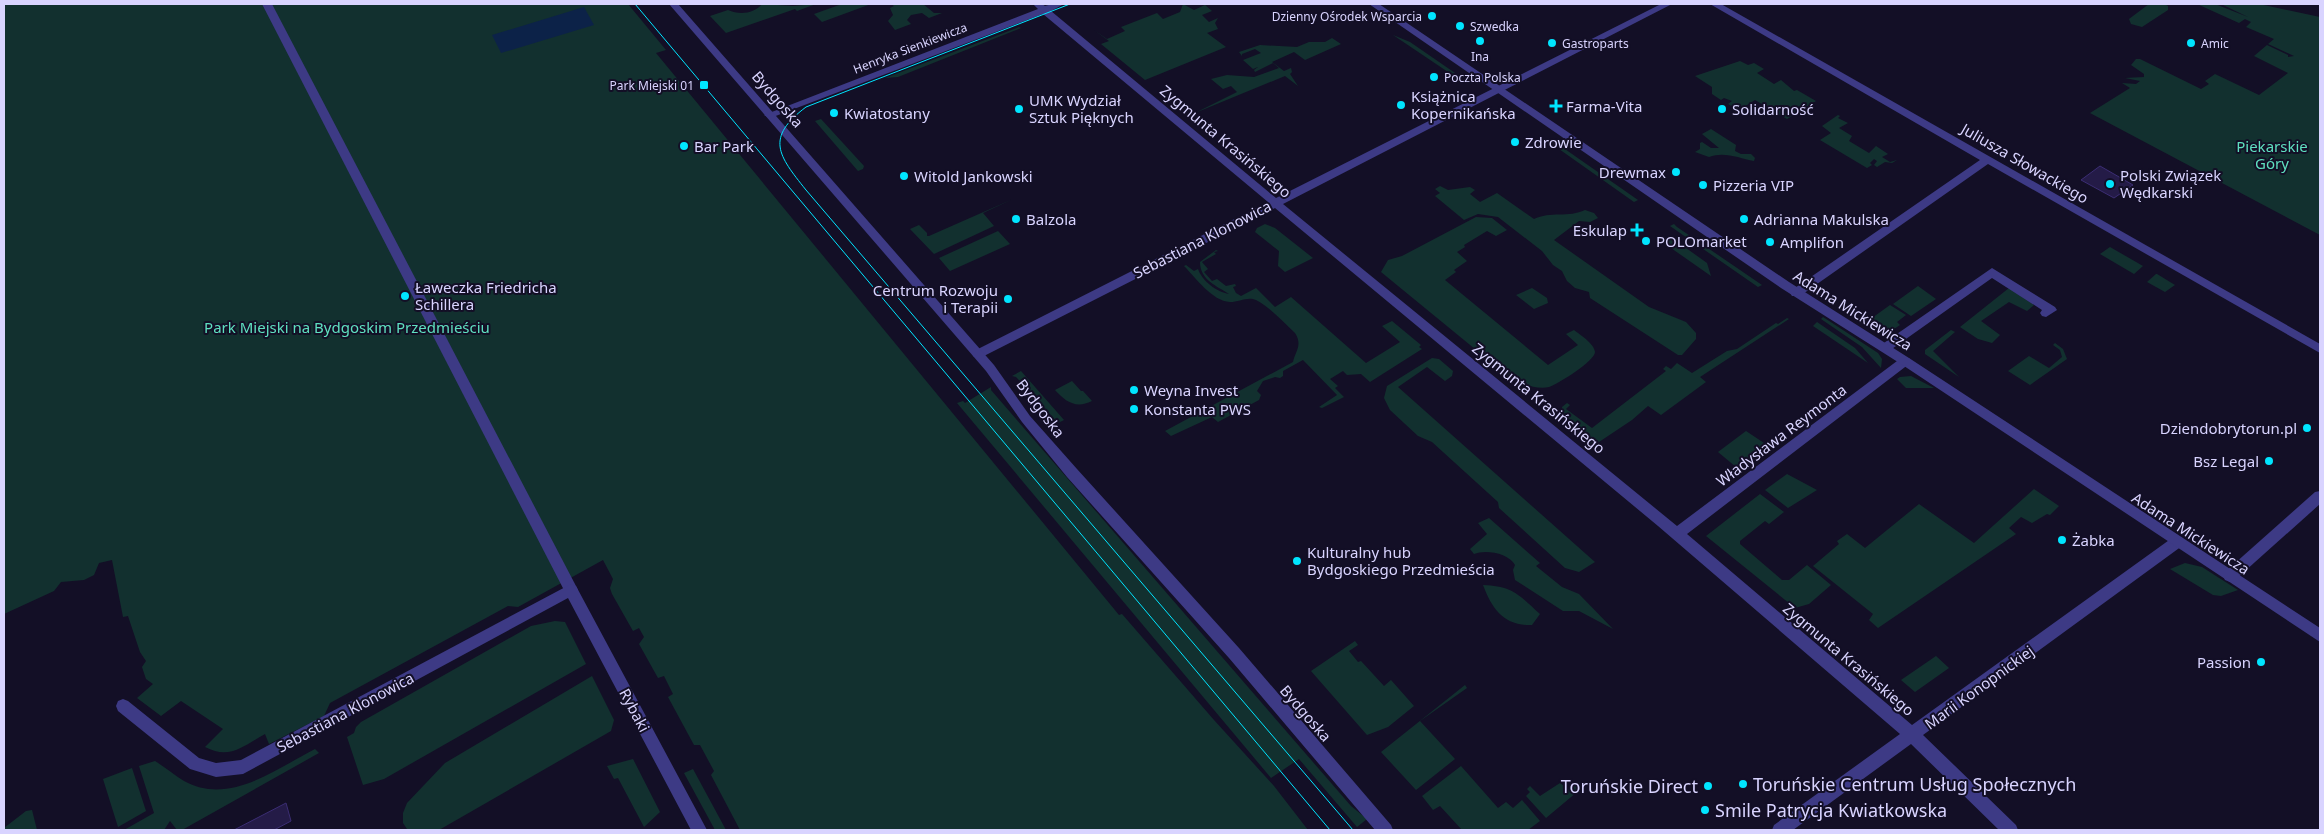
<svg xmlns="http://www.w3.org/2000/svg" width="2324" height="834" viewBox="0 0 2324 834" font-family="'Noto Sans',sans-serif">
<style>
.green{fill:#12302f}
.water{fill:#0c2248}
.building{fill:#241b47;stroke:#3b2d73}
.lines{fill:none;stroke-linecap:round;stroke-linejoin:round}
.pedestrian{fill:#3d3a85;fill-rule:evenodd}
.minor{fill:#3d3a85;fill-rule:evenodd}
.tertiary{fill:#3d3a85;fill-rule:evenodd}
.tram{stroke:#00e5ff;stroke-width:1}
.poi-dot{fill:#00e5ff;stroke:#130f26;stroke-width:2}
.labels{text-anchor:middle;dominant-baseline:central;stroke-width:4;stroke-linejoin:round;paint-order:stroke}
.far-poi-label{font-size:12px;fill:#d9d4ff;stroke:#130f26;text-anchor:start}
.far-street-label{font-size:12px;fill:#d9d4ff;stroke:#130f26}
.poi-label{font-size:15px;fill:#d9d4ff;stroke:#130f26;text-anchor:start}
.street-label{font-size:15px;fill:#d9d4ff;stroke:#130f26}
.park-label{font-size:15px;fill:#5fe0c0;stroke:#130f26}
.near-poi-label{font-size:18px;fill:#d9d4ff;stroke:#130f26;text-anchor:start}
</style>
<rect width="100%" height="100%" fill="#130f26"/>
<g class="green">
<path d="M4,4h624l38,46 -10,3 463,562 3,-1 92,106 60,66 34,44h-568l-29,-55 3,-4 -14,-26h-6l-26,-48 5,-3 -9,-18 -6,2 -19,-34 5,-7 -5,-9 -6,3 -21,-37 -2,-6 3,-9 -10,-19 -85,47 -10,-1 -178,97 -6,13 -55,28 -4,-10c-22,12 -35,26 -60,13l18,-18 -42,-28 -20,15 -24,-18 16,-14 -7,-5 -4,-12 4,-6 -6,-9 -12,-36 -5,1 -11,-57 -13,3 -5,12 -10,5 -23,2 -7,9 -50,23z"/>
<path d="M762,4l31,2 23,-2 -19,7 -2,-2 -69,24 -16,-17 18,-6c11,5 26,4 34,-6z"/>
<path d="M842,4h29l-49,18 -8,-8z"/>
<path d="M891,4h32l11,9h8l-13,5 -7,-5 -11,2 -4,5 4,4 -16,6 -7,-9 5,-6 -3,-7 4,-2z"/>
<path d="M1183,4l11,6 11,-5 7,6 -10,4 7,7 9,-4 -3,5 3,6 -11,4 19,14 -81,33 -44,-36 8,-3 -15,-11 13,9 18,-8 -4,-4 36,-14 6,6 17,-7z"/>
<path d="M2149,4h15l4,2v4l-26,17 -11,-3 -2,-5z"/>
<path d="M2197,4h18l33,13 -27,-13h38l61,13v218l-230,-122 40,-25 -8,-5 14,1 4,-3 -15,-3 19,-1v-3l-13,-9 5,-6h4l61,30 8,-5 -4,-3 10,-7 44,21 29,-22 -34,-17 13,-11 21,10v2l6,-1 -26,-12 6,-5 -28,-12 5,-5 -6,-3 -6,4z"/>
<path d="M1019,27l2,1 -123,49 -13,1z"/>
<path d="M1393,35l17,7 45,31 -4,1z"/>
<path d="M1332,38l9,6 -36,16 -11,-8 -22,10 12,9 7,-3 1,4 -2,2 8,12 -13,-10 -90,37 42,-21 -6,-6 -8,3 -12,-10 16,-4 27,2 25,-9 -6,-5 -18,9 -1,-2 4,-3 -5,2 -10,-9 18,-7 -6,-4 -13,5v2l-3,-4 21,-7 37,2 12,-5h16z"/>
<path d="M1740,61l8,4 6,-2 10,6 -7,4 17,11 7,-4 13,11 3,-1 19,11 -29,18 -32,-19 -16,10 -11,-6 4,-3 -8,-3 -3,2 -9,-6v-7l-17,-11z"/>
<path d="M1838,115l2,1 -2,2 10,5 -9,5 13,8 -3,5 20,12 7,-7 12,8 -6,3 8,5 7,-2 -5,3 -7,-1 -8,5 -3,-2 3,-4 -3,-2 -4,4 2,2 -5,3 -47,-28 11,-7 -9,-7z"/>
<path d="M821,119l43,47 -1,3 -5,2 -43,-50z"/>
<path d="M1711,129l25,16 -1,6 6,3h10l4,4 -1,3c-15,-3 -30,-10 -45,-4l-14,-5 5,-3v-6l2,-1 9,6h8l-17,-14z"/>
<path d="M1562,147l76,53 -4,2 -75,-53z"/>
<path d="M1440,186l8,4 22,-3 5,3 -5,4 10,8 17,-9 37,26c16,-8 35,-1 51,-9l9,3 4,5 -8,4 -11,-1 -25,19 95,67 37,15 10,11v6l-14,16h-4l-88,-57 -1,-6 -14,-4 -8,-7 -5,-10 -9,-6 -11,-14 -44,-34 -20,-3 -14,6 -29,-24 5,-3 -5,-4z"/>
<path d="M1013,199l-30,14 11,13 -60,28 -24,-25 9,-4 8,8v3h2z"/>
<path d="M1476,217l16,1 15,12 -11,6 -9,-5 -23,14 1,2 -8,5 10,9 -13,9 2,2 -11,8 103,85 30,-20 -12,-11 8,-4c6,5 20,13 21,22 0,9 -37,32 -46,35 -11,3 -25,-3 -35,-6l-133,-109 7,-12 14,-4z"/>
<path d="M1265,224l10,4 38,30 -28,14 -7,-6 1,-15 -24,-19 2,-4z"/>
<path d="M1674,224l3,3 85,58 -4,2 -88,-61z"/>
<path d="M998,231l12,13 -60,27 -11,-13z"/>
<path d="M1668,238h4l35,25 4,13 -50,-35z"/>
<path d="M2110,247l33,19 -9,8 -34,-20z"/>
<path d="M1216,250l2,1 -4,1 2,2 -14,8 6,7 -4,3 8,9 5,-2 9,7 9,-2 1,2 -3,1 3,6 5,3 15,-8 19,19 16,-10 75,66 34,-21 -18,-16 10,-5 29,24 -2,2 3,2 -52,33 -9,-8 -14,1 -4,-4 -13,8 8,7 -3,2 9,9 -22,11 -3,-1 18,-12 -34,-35 -20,11v5l-3,2 -5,-1 -12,4 -6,10 4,4 -2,5 -41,22 -6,-5 -41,19 -6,-5 128,-69c2,-10 10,-17 2,-29 -11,-10 -25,-26 -39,-33 -8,-4 -17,2 -26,2 -18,-1 -34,-24 -46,-36l2,-1 8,6 4,-2c4,12 19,23 31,25 -12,-8 -29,-14 -29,-32z"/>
<path d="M2156,274h1l18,11 -10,7 -18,-10z"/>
<path d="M1918,286l18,13 -25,17 -18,-12z"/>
<path d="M1532,288l15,10 1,5 -14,6 -18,-14z"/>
<path d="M2009,288l25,17 -7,6 -18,-9 -28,19 19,14 -8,8 -14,-4 -18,-12z"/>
<path d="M1890,305l16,10 -9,7 3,3 -9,6 -19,-13z"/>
<path d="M1823,317l55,36 4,6 -1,9 -19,-21 -41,-28z"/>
<path d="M1787,318l2,1 -89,58 6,5 -45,33 -13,-9 -16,14 -39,26 -30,-24 -1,-15 5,-4 3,2 -4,4 26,19 74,-57 -3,-2 3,-3 5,3 6,-6 15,10 35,-22 10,-2 39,-26 2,1z"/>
<path d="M1817,322l38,26 13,15 -55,-37z"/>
<path d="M1951,330l4,2 -22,19 26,26 -34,-23v-4z"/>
<path d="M2055,343l8,6 4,10 -37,26 -22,-14 21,-15 20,12 13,-11 -2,-7 -7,-5z"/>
<path d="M1432,358l7,1 14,12 -1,5 -7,5 -18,-14 -29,20 197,175 -16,10 -14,-4 -66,-60 -1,-6 -66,-60 -14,-6 -28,-26 -6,-12 3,-12z"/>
<path d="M1021,371l43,49 -6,3 -21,-23 -8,3 -3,-4 6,-5 -16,-17 -4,-1z"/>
<path d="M1911,376l23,12h-28l-9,-9 3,-2z"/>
<path d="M1072,381l9,10h2l9,10c-16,8 -26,1 -37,-11z"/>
<path d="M991,387v3l360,416 16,13 -10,8 -58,-68 -28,19 -314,-375 6,-2 2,2z"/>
<path d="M1746,431l21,14 -31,22 -18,-15z"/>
<path d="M1787,474l30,16 -29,18 -23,-18z"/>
<path d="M2034,489l25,17 -9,9 -3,-1 -15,9 -11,-6 -12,11 7,6 -138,94 -9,-8 4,-6 -60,-48 26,-22 -2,-3 10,-7 18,14 54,-44 55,39z"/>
<path d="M1760,494l24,18 -15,12 -4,-3 -25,20v3l42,36h7l18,-15 24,20 -22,19 -14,4 -89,-72z"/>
<path d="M1489,518l51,45 -4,3 26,21 17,7 34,35 -34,-18h-16l-48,-31 -2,-10 2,-5c-6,-12 -30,-16 -41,-11l-4,-5 17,-15 -9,-11z"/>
<path d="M2185,563l17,4 36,23 -17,6 -8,-1 -43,-26z"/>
<path d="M1483,585c30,1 36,10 57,29l-8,11c-28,1 -40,-16 -49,-40z"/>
<path d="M555,621l10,1 21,42 -202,115 -21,6 -16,-48 7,-4 2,-6 5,-5 170,-96z"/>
<path d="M1355,641l3,4 -9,6 9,11 3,-1 23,25 7,-6 23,26 -26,21 -21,8 -56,-64z"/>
<path d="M1936,656l13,12 -34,24 -14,-12z"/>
<path d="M592,676l22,44 -3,11 -172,99 -32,-1 -4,-6v-10l4,-10 38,-40z"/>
<path d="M1465,685l2,3 -47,33 35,38 -39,31 -35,-38z"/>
<path d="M315,749l4,4 -137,77h-5l-7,-9 -6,9h-40l30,-17 -15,-47 16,-5c10,6 19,14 29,20 45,25 92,-12 131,-32z"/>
<path d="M633,759l27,53 -16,15 -26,-49 -4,1 -7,-13z"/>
<path d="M1461,766l37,42 8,-6 7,6 9,-8 18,21 -12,9h-66l-22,-24 -7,4 -11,-14z"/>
<path d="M132,768l14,43 -28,16 -15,-48z"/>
<path d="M693,769l33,61h-11l-31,-57z"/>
<path d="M1579,782l4,5 -37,31 -20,-22 4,-4 -3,-3 3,-3 10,10 20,-13 8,6z"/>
<path d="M32,810l5,20h-33v-2l22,-17z"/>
</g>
<path class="water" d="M584,7l10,18 -93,28 -9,-18z"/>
<g class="building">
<path d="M2100,166l33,19 -19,13 -33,-18z"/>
<path d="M286,803l5,18 -17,9h-40z"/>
</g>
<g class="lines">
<path class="pedestrian" d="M262,4h10l304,582 2,4 -2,4 -5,2 -5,-2z"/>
<g class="minor">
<path d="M1033,4h9l3,2 7,-2h12l-13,7 225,187 385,-194h11l-389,200 394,322 224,-168h8l2,3 -2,3 -222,170 225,191 260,-187 5,-2 5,2 2,4 -2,4 -259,189 93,90 2,5h-19l-88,-86 -118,86h-21l2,-5 126,-91 -242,-208 -383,-318 -293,149h-8l-2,-3 2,-3 294,-149 -225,-188 -270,103 -4,1 -5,-3 274,-106z"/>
<path d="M1710,4h11l599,340v9l-332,-189 -188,132h-8l-2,-3 2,-3 188,-130z"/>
<path d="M1992,268l63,39 2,3 -11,7 -4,-1 -2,-3 2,-3 -50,-32 -103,73h-8l-2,-3 2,-3z"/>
<path d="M2320,491v13l-85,76 -5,2 -5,-2 -2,-4 2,-4 90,-80z"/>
<path d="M571,584l5,2 131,244h-16l-123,-232 -325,176 -27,3 -26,-8 -72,-58 -2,-5 2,-5 5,-2 5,2 71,57 17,5 25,-3z"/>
</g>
<g class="tertiary">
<path d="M669,4h9l316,361 36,51 47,53 162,179 152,177 2,5h-18l-146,-172 -162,-181 -45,-55 -36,-51z"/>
<path d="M1369,4h10l410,278 120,76 411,270v14l-419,-278 -120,-76z"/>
</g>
<g class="tram">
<path d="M635,4l695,826"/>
<path d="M1070,4l-264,103c-41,31 -28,48 0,83l547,640"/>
</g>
</g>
<g class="poi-dot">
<circle cx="1432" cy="16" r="5"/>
<circle cx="1460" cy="26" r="5"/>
<circle cx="1480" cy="41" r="5"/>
<circle cx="1552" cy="43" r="5"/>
<circle cx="2191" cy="43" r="5"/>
<circle cx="1434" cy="77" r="5"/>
<rect x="699" y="80" width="10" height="10" rx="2.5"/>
<circle cx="1401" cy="105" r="5"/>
<path d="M1553.5 98.5h5v5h5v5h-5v5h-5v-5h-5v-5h5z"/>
<circle cx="1019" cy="109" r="5"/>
<circle cx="1722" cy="109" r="5"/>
<circle cx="834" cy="113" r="5"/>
<circle cx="1515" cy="142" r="5"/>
<circle cx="684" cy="146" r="5"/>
<circle cx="1676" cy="172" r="5"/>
<circle cx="904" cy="176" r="5"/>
<circle cx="2110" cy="184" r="5"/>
<circle cx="1703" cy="185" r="5"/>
<circle cx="1016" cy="219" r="5"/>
<circle cx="1744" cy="219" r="5"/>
<path d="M1634.5 222.5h5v5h5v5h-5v5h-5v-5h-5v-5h5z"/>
<circle cx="1646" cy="241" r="5"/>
<circle cx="1770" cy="242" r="5"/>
<circle cx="405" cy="296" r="5"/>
<circle cx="1008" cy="299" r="5"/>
<circle cx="1134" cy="390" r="5"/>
<circle cx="1134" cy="409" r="5"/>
<circle cx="2307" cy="428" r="5"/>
<circle cx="2269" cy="461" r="5"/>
<circle cx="2062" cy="540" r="5"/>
<circle cx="1297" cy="561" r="5"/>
<circle cx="2261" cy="662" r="5"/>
<circle cx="1743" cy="784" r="5"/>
<circle cx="1708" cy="786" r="5"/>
<circle cx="1705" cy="810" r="5"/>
</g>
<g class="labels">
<g class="far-poi-label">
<text x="1422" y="16" text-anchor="end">Dzienny Ośrodek Wsparcia</text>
<text x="1470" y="26">Szwedka</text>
<text x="1562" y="43">Gastroparts</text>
<text x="2201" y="43">Amic</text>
<text x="1480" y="56" text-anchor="middle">Ina</text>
<text x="1444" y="77">Poczta Polska</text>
<text x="694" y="85" text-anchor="end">Park Miejski 01</text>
</g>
<g class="far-street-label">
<text transform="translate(910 48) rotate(-21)">Henryka Sienkiewicza</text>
</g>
<g class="poi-label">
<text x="1411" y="96">Książnica<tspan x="1411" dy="17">Kopernikańska</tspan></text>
<text x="1029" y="100">UMK Wydział<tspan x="1029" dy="17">Sztuk Pięknych</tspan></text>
<text x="1566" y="106">Farma-Vita</text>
<text x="1732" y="109">Solidarność</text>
<text x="844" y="113">Kwiatostany</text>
<text x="1525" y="142">Zdrowie</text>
<text x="694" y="146">Bar Park</text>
<text x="1666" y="172" text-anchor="end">Drewmax</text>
<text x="2120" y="175">Polski Związek<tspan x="2120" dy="17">Wędkarski</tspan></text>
<text x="914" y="176">Witold Jankowski</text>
<text x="1713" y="185">Pizzeria VIP</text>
<text x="1026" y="219">Balzola</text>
<text x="1754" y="219">Adrianna Makulska</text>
<text x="1627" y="230" text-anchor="end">Eskulap</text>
<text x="1656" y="241">POLOmarket</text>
<text x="1780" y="242">Amplifon</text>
<text x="415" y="287">Ławeczka Friedricha<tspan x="415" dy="17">Schillera</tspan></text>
<text x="998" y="290" text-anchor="end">Centrum Rozwoju<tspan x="998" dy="17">i Terapii</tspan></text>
<text x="1144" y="390">Weyna Invest</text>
<text x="1144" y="409">Konstanta PWS</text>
<text x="2297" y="428" text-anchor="end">Dziendobrytorun.pl</text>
<text x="2259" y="461" text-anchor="end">Bsz Legal</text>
<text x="2072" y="540">Żabka</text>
<text x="1307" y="552">Kulturalny hub<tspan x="1307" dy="17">Bydgoskiego Przedmieścia</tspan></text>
<text x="2251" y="662" text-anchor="end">Passion</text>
</g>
<g class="street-label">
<text transform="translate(778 99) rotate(49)">Bydgoska</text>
<text transform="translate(1226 141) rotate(40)">Zygmunta Krasińskiego</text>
<text transform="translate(2025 163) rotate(30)">Juliusza Słowackiego</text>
<text transform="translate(1202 239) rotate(-27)">Sebastiana Klonowica</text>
<text transform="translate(1853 310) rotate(32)">Adama Mickiewicza</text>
<text transform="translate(1539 398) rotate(39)">Zygmunta Krasińskiego</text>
<text transform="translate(1041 408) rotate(53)">Bydgoska</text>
<text transform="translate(1781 435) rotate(-37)">Władysława Reymonta</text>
<text transform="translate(2191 533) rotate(33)">Adama Mickiewicza</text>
<text transform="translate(1849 659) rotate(40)">Zygmunta Krasińskiego</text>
<text transform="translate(1979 687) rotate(-36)">Marii Konopnickiej</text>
<text transform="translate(635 710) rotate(62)">Rybaki</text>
<text transform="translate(345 712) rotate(-28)">Sebastiana Klonowica</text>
<text transform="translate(1306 713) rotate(49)">Bydgoska</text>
</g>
<g class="park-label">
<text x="2272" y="146">Piekarskie<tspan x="2272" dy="17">Góry</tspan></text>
<text x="347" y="327">Park Miejski na Bydgoskim Przedmieściu</text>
</g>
<g class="near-poi-label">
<text x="1753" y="784">Toruńskie Centrum Usług Społecznych</text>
<text x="1698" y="786" text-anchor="end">Toruńskie Direct</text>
<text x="1715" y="810">Smile Patrycja Kwiatkowska</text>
</g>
</g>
<rect width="2324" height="834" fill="none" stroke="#d9d4ff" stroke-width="10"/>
</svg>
